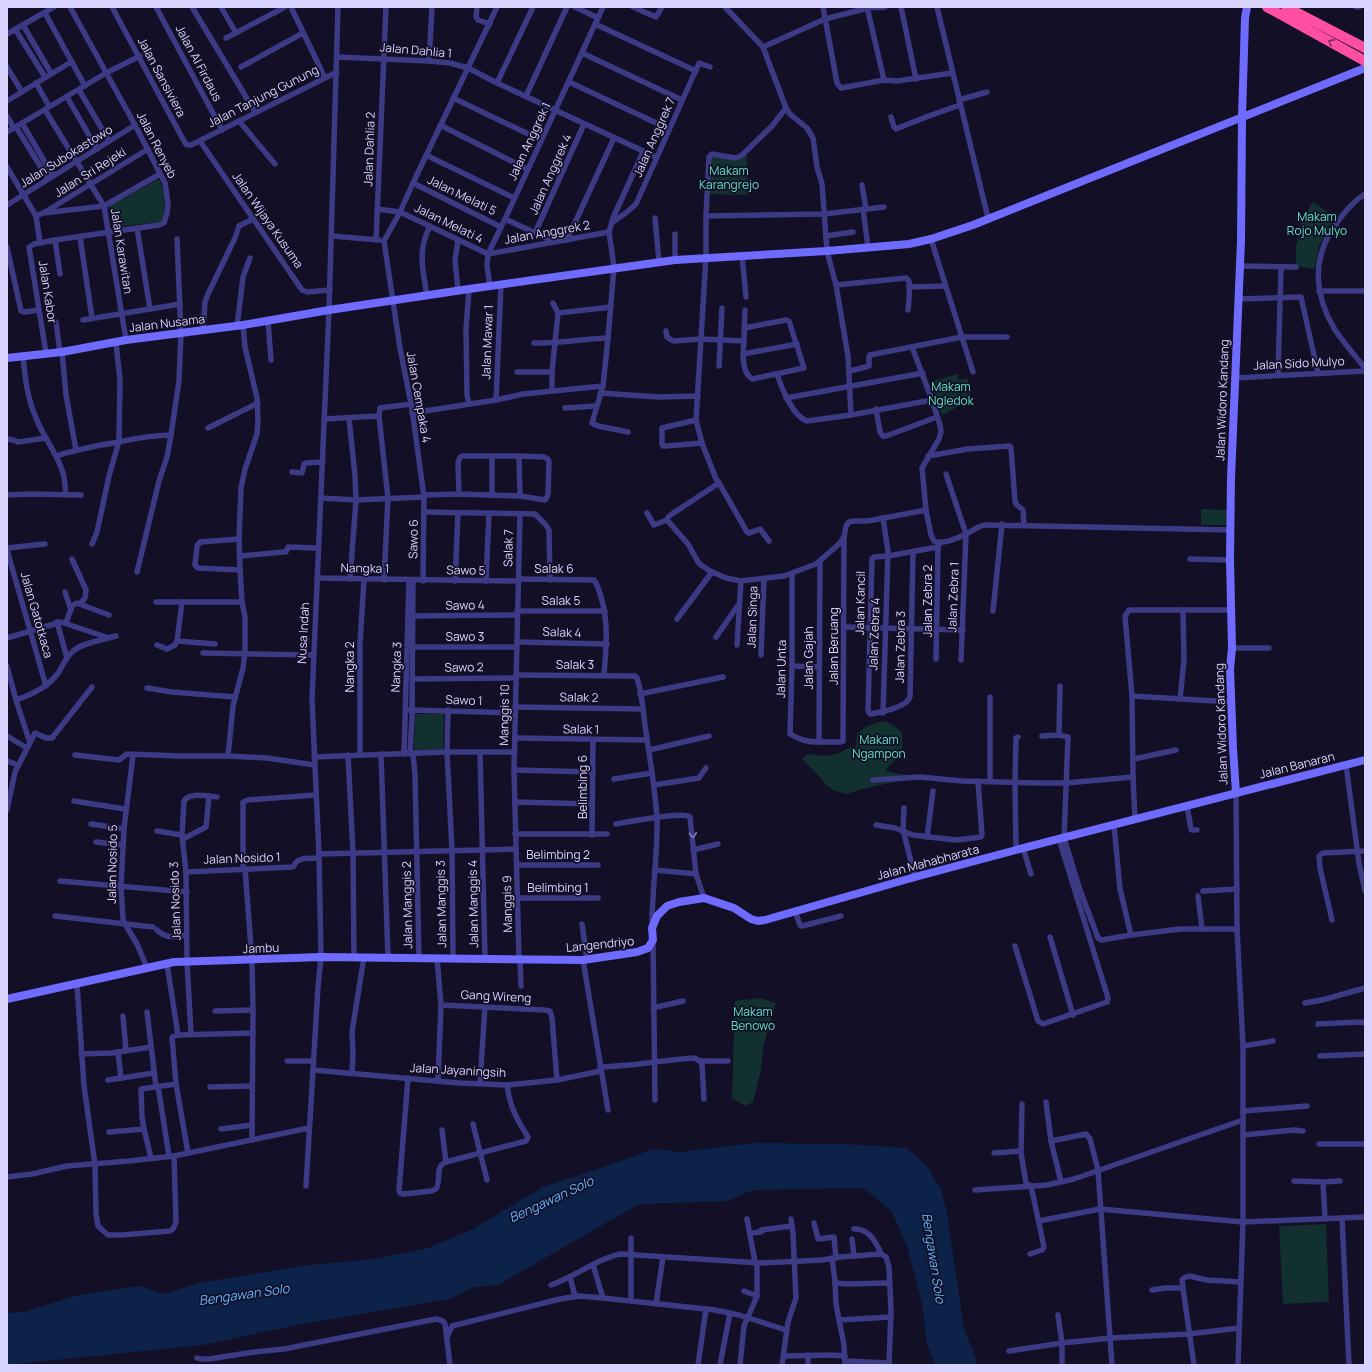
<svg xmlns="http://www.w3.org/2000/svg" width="1372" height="1372" viewBox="0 0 1372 1372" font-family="Manrope,sans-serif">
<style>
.green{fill:#12302f}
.water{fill:#0c2248}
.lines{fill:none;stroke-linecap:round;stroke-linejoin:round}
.street{stroke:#3d3a85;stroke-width:5.5}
.secondary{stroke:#6f6bff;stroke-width:8}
.highway{stroke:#ff4fa3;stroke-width:10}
.oneway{stroke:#7d2c5e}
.oneway2{stroke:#837fbc}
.labels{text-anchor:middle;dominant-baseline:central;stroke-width:3.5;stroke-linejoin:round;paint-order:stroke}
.street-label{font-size:12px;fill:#d9d4ff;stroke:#130f26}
.park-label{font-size:12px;fill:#5fe0c0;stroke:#130f26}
.water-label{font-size:13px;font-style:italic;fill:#62b6ff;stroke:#130f26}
</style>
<rect width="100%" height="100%" fill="#130f26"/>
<g class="green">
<path d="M747,153l1,42 -38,-1 1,-36 1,-2 21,4z"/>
<path d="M159,179c7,15 7,27 3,43l-49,5 -4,-21z"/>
<path d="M1313,202l23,16 -17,28 -4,23 -19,-3v-19l6,-28z"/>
<path d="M957,374l2,6 9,-2c2,8 4,17 -1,24l-25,13 -12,-33z"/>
<path d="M1201,509l27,1 -1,15h-26z"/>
<path d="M415,714h29l-1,36 -29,1z"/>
<path d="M882,721l8,2 11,8c5,22 -2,24 -16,40l31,6 -57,13 -12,4 -12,-3 -9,-6 -7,-9 -17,-17 5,-5c9,1 20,3 29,0 8,-2 10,-7 20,-7l1,-13 9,-7z"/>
<path d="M760,998l16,5 -12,41 -3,26 -8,32 -8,4 -13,-8 3,-97z"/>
<path d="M1326,1224l3,78 -46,2 -4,-78z"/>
</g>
<path class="water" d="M753,1143l92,1 62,4 20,18 14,24 5,18 18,120 14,37h-43l-8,-22 -5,-39 -15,-59 -16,-34 -28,-23 -110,2 -26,11 -88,3 -141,81 -23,2 -26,12 -157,27 -89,19 -196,20v-52l17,-1 54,-17 61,-9 26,8 33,-11 111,-18 65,-6 54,-11 45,-19 70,-42 67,-22 43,-16 28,3z"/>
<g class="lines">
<g class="street">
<path d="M112,7l73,136 2,2h4l146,-73"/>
<path d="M156,7l66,123"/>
<path d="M192,7l63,105"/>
<path d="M221,7l15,26"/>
<path d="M291,7l34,71"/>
<path d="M477,7l-1,10 2,3 12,4"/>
<path d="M575,7l23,11"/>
<path d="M633,7l23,10 6,-10"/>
<path d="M725,7l38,40 23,61 4,6 17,14 6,10 4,29 5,17 5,67 9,34 12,71 3,59"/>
<path d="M823,7l14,76 4,5 43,-8 13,1 55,-8"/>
<path d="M867,7l17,73"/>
<path d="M901,7l15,72"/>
<path d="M937,7l51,211"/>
<path d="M1356,7h3"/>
<path d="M45,13l40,73"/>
<path d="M595,24l101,47"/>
<path d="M23,25l28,48"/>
<path d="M15,29l30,48"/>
<path d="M7,34l47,-27"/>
<path d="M226,38l59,-31"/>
<path d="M763,47l62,-28 43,-11 17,-1"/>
<path d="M582,53l100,47"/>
<path d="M337,57l92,4 21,2 18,5 29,15 159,74"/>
<path d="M429,61l3,-54"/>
<path d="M7,67l15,25"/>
<path d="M241,67l62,-34"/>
<path d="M569,82l100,47"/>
<path d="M36,83l13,23"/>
<path d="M497,83l36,-76"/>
<path d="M79,90l30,51"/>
<path d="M526,96l41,-89"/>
<path d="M67,97l30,52"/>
<path d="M453,98l88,42"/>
<path d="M959,100l28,-8"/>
<path d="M7,101l64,-39"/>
<path d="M786,108l-14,18 -31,30 -6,2 -23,-4 -3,3 -3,59v41l-10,163 6,23 14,36 3,4 -50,33 -2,4 21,24 10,18 3,3 9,6 16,7 15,3 43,-5 32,-12 23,-20 5,-7 2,-11 3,-4 5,-1h14l58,-11 5,25 3,6c8,4 24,-3 32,-7 7,-3 12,-9 20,-9l245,5"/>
<path d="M45,110l59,96 22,134"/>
<path d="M7,116l7,12"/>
<path d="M891,117l3,10 2,2 30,-12 34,-12"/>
<path d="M239,121l36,43"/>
<path d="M22,123l31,53"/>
<path d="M440,125l87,44"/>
<path d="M16,127l32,52"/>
<path d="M7,132l99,-59 34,-17"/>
<path d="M200,141l102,149 5,2 23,-2"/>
<path d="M426,155l88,43"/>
<path d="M7,167l29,49 4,27"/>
<path d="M413,183l88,44"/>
<path d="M862,185l4,24"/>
<path d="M1365,194c-13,8 -23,21 -31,33 -23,33 -19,70 1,103 9,13 20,26 30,38"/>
<path d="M7,205l128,-80"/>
<path d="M377,209l23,3 88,42 121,-22"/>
<path d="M863,209l5,38"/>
<path d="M45,212l103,-63"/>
<path d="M36,216l7,-3 61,-7 56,-32"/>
<path d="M706,216l118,-2 60,-7"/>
<path d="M655,218l4,44"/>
<path d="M505,219l50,23"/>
<path d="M613,222l14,-10 9,-8 63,-141 11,4"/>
<path d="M535,233l49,-109"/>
<path d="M332,236l47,4"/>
<path d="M826,236l27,-4"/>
<path d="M80,237l12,81"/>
<path d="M931,239l42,133"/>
<path d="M55,240l5,34"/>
<path d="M376,240l10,-233"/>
<path d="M567,240l47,-102"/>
<path d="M384,241l16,107 12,61 12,88 -1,84"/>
<path d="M384,241l16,-29 13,-29 84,-176"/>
<path d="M7,247l14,64 4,1 14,-2"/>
<path d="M742,255l4,42"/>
<path d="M675,260v-26"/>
<path d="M1240,266l56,1"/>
<path d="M836,285l70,-7 3,3c1,10 0,19 -1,29"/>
<path d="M490,286l-3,-20 1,-12 17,-35 98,-212"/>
<path d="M909,287l36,-1"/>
<path d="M469,289l-3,40 1,66 2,9"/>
<path d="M458,291l-3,-31 3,-20"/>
<path d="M1319,291h46"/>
<path d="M427,296c-4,-26 -10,-45 3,-70"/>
<path d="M1238,299l63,-2 17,76"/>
<path d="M150,309l30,-5"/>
<path d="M558,313l53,-6"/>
<path d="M83,320l67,-11 -13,-81"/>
<path d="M268,321l3,39"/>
<path d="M56,322l4,30"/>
<path d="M237,326l6,-49 7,-19"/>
<path d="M203,331l2,-29 3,-8 27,-56 4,-12 14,-7"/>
<path d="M666,331l1,6 6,4 28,-2 43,2c-1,11 -3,31 8,38l52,-11 -15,-47 -3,-1 -42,8"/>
<path d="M744,341l1,-31"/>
<path d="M534,343c25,0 49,-4 74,-5"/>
<path d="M912,347l20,53 8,25 1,7 -2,7 -17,29 4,42"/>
<path d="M62,352l4,43 10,55"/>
<path d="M46,353l-17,-106 5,-3 21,-4 104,-15 5,-2 3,-10 1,-9 -3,-21 -30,-58 -65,-118"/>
<path d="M743,354l54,-10"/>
<path d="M23,355c2,23 4,42 13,63 7,19 22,36 27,55 2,7 2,15 3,22"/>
<path d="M719,366l3,-58"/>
<path d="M850,371l19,-5v-9l1,-2 92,-18h45"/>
<path d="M517,372h35"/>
<path d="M777,374c4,13 16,43 30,47l44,-6 81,-15"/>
<path d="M1278,375l3,-108"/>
<path d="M1235,378l130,-7"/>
<path d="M552,390v-18l6,-59 -5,-10"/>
<path d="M600,393l59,4 39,-1"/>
<path d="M786,398l137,-25"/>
<path d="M496,400l5,-116"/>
<path d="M565,408l31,-2"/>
<path d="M876,409l4,23 3,4h3l51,-19"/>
<path d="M412,413l84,-13 27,-6 80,-8"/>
<path d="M379,416l9,82 -4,82"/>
<path d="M349,418l6,58 1,24 -6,79"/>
<path d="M324,419l55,-3 1,-8 31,-4"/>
<path d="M696,420l-34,8v16l1,2h3l36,-3"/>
<path d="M208,428l50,-25"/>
<path d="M628,432l-30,-6 -6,-3 11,-37 5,-48 6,-71 -5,-35 4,-14 30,-66"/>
<path d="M7,439l6,1 5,2 28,-4"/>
<path d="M56,456c15,-5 30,-8 45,-11 24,-4 46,-10 70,-10"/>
<path d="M492,456v39"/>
<path d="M519,456l1,40"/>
<path d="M928,456l40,-7 42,-3 1,2 4,53 1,3 7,6 1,15"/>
<path d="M292,472l10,1 2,-9 2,-1 17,-1"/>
<path d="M946,474l20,60 -5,126"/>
<path d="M719,483l28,49 2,1 11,-4 9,12"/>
<path d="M7,495l24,-1 50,1"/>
<path d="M424,495l35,-1 61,2 25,4 3,-5 1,-33 -1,-3 -4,-2 -25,-1h-56l-3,1 -2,6 1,31"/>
<path d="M321,498l35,2 68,-3"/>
<path d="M424,512l111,2 10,10 4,6 1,50"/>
<path d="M647,513l7,12 13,-5"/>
<path d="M239,539l-39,3 -3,4 -2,19 3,3 42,2"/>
<path d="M92,544l5,-12 12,-56 10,-35 1,-61 -4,-37"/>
<path d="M7,548l38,-4"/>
<path d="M7,550l39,136"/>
<path d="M913,552l-3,145c-3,10 -30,16 -40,17l-2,-3 4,-152 2,-2 14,-1 50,-9"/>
<path d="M240,556l43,-4h3l2,-5 30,1"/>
<path d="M72,559l14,31 -1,8 -5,6"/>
<path d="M1190,559l40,1"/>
<path d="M820,562l-1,180h22l2,-1 1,-204"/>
<path d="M137,572l22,-91 8,-24 4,-22 8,-54 2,-47 -4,-95"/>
<path d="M792,574v92l-2,68c10,6 17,8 29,8"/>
<path d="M317,578l201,3"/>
<path d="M519,579l75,1c4,5 5,11 7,17 8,26 5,52 3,78"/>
<path d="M455,581l3,-68"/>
<path d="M486,581l3,-68"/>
<path d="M65,592l6,18"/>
<path d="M156,602h86"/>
<path d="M517,611h88"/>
<path d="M993,611l9,-87"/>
<path d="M411,616l106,-1"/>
<path d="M677,619l35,-47"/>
<path d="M57,622l10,36"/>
<path d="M66,623l6,-17 5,-3 32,12"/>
<path d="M844,627l119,3"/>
<path d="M716,637l23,-33"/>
<path d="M7,638l54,-16 48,16"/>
<path d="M177,641l38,3"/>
<path d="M517,642l90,2"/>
<path d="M157,645l10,4 8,-4 2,-4 5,-39"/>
<path d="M737,645l4,-64"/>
<path d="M411,647h105"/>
<path d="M1232,648h37"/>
<path d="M203,653l110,2"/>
<path d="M761,655l3,-76"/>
<path d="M936,659l2,-112 1,-2"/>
<path d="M7,666l9,34 14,43"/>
<path d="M792,666l26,1"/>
<path d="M516,675l119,1 2,2c6,17 6,37 9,54 4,28 9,57 11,85 1,36 -5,72 -5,107"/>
<path d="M412,679l104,-1"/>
<path d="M147,688l25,4 63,5"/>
<path d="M640,694l83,-17"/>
<path d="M1132,696l-7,-80 4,-6h102"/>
<path d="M1180,699l4,-39 -1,-50"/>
<path d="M16,700c17,-6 32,-13 43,-28 4,-7 7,-15 14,-21 11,-9 30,-11 43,-15"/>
<path d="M515,707l127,2"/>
<path d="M409,710l106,3"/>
<path d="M448,710l-1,42 5,98 1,108"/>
<path d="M883,713l5,-162 -5,-33"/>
<path d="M1059,735l1,-49"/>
<path d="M7,736l20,12"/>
<path d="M1042,736l17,-1 9,2 -4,101 16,52 18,48 3,2 30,-5 49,-6h57"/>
<path d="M515,738l132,2"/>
<path d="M649,750l60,-14"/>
<path d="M480,752l5,206"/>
<path d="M381,754l7,203"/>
<path d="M404,754l5,-174"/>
<path d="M410,754l2,-37 1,-137"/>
<path d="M413,754l2,20 4,184"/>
<path d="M75,755l44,5 8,-6 54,2h47l39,2 48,7"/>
<path d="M133,755l-9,74 -3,57 2,33 2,5 12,20 10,24"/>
<path d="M348,755l5,98 1,105"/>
<path d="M360,755v-112l4,-63"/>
<path d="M228,756l5,-50 10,-38 2,-15v-36l-3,-15 -2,-32 -1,-31 2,-51 4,-19 12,-35 1,-13 -1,-23 -12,-51 -2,-22"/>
<path d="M314,757l133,-5h68"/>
<path d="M1134,759l42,-9"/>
<path d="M7,761l11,4"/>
<path d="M1346,765l13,98 6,28"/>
<path d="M514,770l79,2"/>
<path d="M614,779l38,-6"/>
<path d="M873,780l47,-3 42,4 76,2h28l67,-6"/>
<path d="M990,781v-84"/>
<path d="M654,785l45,-7 7,-10"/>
<path d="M1236,793l1,136 6,117v176l-5,143"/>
<path d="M74,801l51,8"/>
<path d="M515,802l77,2"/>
<path d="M1187,806l4,23 1,1h5"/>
<path d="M904,808l-1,22 12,47"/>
<path d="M7,810l8,-38 20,-39 11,5h6l40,-51"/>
<path d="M1135,820l-2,-43 -1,-81 99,6"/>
<path d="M91,824l33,5"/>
<path d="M616,824c13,-2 66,-13 74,-7l6,57 8,24"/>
<path d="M876,825l19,3 18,7 16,2 28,3 24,-3 1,-2 -4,-54"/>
<path d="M1114,825l6,64 11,46"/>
<path d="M157,831l25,4"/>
<path d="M515,834h92"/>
<path d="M592,835l1,-95"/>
<path d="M927,837l6,-46"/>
<path d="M183,839l23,-12 3,-31"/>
<path d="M96,842l27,3"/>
<path d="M1023,848l8,26"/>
<path d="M693,850l25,-6"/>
<path d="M1016,850l-1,-67 1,-45 2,-1"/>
<path d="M319,854l197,-5"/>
<path d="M517,865h81"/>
<path d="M243,869v-67l5,-2 67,-5"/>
<path d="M245,869l7,91 1,50 -1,130"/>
<path d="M655,870l41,4"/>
<path d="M186,872l106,-5 2,-1c3,-10 16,-7 25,-8"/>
<path d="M60,881l127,11"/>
<path d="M1203,891l34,-2"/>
<path d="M1198,896l4,33"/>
<path d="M518,898h80"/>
<path d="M795,911l5,14 2,1 39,-10"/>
<path d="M55,916l98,11"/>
<path d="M1332,920l-12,-52 -1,-12 4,-3 42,-2"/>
<path d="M582,924l5,36"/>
<path d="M157,930c9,9 19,7 30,5"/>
<path d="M1050,937l23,78"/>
<path d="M653,940l2,160"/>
<path d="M1015,946l23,75 5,3 64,-22 1,-4 -49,-159"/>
<path d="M437,958l4,47 -3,76"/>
<path d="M519,958l-5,-188 6,-256"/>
<path d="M520,959l1,27"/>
<path d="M583,960l25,150"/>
<path d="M167,964l11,71"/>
<path d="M77,984l7,102 11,79 1,49 2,12 10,9h14l48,-4 3,-2 3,-7 -2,-66"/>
<path d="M1305,1003l17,-3 43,-12"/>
<path d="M441,1005l103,5 6,1 2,7 5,62"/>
<path d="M653,1008l30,-7"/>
<path d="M215,1011l38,-1"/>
<path d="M147,1012l9,75"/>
<path d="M123,1016l3,35"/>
<path d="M1318,1024l42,-2 5,1"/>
<path d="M191,1034l-4,-72 -1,-90 -4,-37 2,-34c6,-9 23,-5 33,-4"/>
<path d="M1243,1046l30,-5"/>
<path d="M118,1052l3,26"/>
<path d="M81,1054l31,-1 39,-6"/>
<path d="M1320,1056l45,-2"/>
<path d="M287,1061h26"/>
<path d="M700,1061h28"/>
<path d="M600,1067c32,-1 63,-7 94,-9l6,3 2,4 2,34"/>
<path d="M313,1070l146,13 48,2 50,-5 44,-9"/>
<path d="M352,1073l1,-19 -1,-22 12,-75"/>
<path d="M408,1078l-9,112 1,3 4,1 27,-3 5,-2c6,-10 -2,-22 10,-27l80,-21 2,-4c-12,-19 -18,-30 -21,-52"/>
<path d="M108,1080l46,-7"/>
<path d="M480,1083l5,-77"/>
<path d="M158,1086l11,70"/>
<path d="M210,1087l42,-1"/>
<path d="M1046,1102l5,39 10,41"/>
<path d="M1022,1104l-1,49 5,30 5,3 13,61 -2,3 -12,4"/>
<path d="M1243,1111l64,-5"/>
<path d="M473,1124l14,56"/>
<path d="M144,1129l7,29"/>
<path d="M221,1129l31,-4"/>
<path d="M442,1130l4,32"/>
<path d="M109,1132l35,-3 -2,-12 -1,-28 35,-5"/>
<path d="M1243,1135l51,-5 9,1"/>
<path d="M1051,1141l35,-7 4,5 8,31 14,195"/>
<path d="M1319,1144h46"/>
<path d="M188,1153l-12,-69 -4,-47 6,-2 75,-2"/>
<path d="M994,1153l27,-2"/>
<path d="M7,1177l25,-3 35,-8 62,-5 45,-5 135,-28"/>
<path d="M1294,1181l29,1 2,37"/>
<path d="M1323,1182l17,-1"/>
<path d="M306,1186l12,-199 3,-30 -2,-103 -7,-155 17,-389 9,-303"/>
<path d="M975,1190l72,-5 27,-6 169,-59"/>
<path d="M1342,1218l7,147"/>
<path d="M747,1219l8,43"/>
<path d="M1039,1221l61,-12 143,13 122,-5"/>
<path d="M814,1223l4,16 16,-2 2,21"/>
<path d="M854,1229c14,-1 22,12 27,25"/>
<path d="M761,1230l31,-4"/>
<path d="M750,1233l11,-1 2,-2"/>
<path d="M631,1238v63"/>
<path d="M852,1239l2,17"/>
<path d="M832,1258l3,23 1,23 8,41 1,20"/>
<path d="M593,1265l10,33"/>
<path d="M570,1277l5,19"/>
<path d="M835,1283l11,1 43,-1"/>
<path d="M551,1285c24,-8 45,-26 70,-31l139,9 62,-3 18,-3 41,-3 5,3 3,10 2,43 -2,55"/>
<path d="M1152,1290l13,-2h18"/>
<path d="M744,1291l13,5"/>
<path d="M656,1304l7,-47"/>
<path d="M1058,1315l4,28v22"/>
<path d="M839,1320l52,-3"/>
<path d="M447,1337l5,-11 108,-27 19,-3 24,2 112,12 24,5 47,15"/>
<path d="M1009,1351l53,-8 49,-5 78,-4 50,-6"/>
<path d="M808,1355v10"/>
<path d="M784,1356l48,-1 13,1"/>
<path d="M197,1358l3,1h9l45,-7 30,-3 152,-30 7,2 2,3 5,41"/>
<path d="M845,1361l44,2"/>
<path d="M698,1365l8,-56"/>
<path d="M720,1365l10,-52"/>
<path d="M740,1365l4,-39 13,-30v-33"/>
<path d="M782,1365l6,-43 8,-24 -3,-65 -2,-14"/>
<path d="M1194,1365l-11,-77 -1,-8 2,-2 5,-2 18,4 33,2"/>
</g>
<g class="secondary">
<path d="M7,358l55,-6 64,-12 117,-15 86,-15 140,-21 206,-29 152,-9 82,-7 22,-5 42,-14 392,-157"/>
<path d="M1236,793l-3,-45 -3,-79 2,-21 -2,-88 1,-82 10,-237 1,-124 3,-99 2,-11"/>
<path d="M7,999l167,-37 147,-5 262,3 54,-8 11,-4 5,-8 -1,-12 5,-12 10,-10 12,-4 25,-4 30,10 17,11 7,2 7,-1 150,-43 101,-27 349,-90"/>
</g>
<g class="highway">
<path d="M1267,7l98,54"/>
<path d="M1286,7l79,41"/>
</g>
</g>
<defs><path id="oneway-chevron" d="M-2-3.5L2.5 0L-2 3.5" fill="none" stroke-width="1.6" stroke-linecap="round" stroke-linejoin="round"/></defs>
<use class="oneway" href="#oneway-chevron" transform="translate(1331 42) rotate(-151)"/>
<use class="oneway2" href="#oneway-chevron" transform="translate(693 835) rotate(86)"/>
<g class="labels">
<g class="street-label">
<text transform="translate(416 50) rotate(5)">Jalan Dahlia 1</text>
<text transform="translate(199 63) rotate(62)">Jalan Al Firdaus</text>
<text transform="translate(162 77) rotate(62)">Jalan Sansiviera</text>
<text transform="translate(263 96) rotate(-27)">Jalan Tanjung Gunung</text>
<text transform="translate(654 137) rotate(-66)">Jalan Anggrek 7</text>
<text transform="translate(529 141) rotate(-65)">Jalan Anggrek 1</text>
<text transform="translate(157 145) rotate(63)">Jalan Renyeb</text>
<text transform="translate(369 149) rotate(-88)">Jalan Dahlia 2</text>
<text transform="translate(66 156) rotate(-32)">Jalan Subokastowo</text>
<text transform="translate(90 172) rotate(-32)">Jalan Sri Rejeki</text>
<text transform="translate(550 174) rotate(-66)">Jalan Anggrek 4</text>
<text transform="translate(462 195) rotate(26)">Jalan Melati 5</text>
<text transform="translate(268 220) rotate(55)">Jalan Wijaya Kusuma</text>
<text transform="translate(449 223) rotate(26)">Jalan Melati 4</text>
<text transform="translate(547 232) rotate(-10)">Jalan Anggrek 2</text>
<text transform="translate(122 251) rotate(81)">Jalan Karawitan</text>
<text transform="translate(48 292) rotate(81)">Jalan Kabor</text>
<text transform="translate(167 323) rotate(-7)">Jalan Nusama</text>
<text transform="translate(487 342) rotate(-88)">Jalan Mawar 1</text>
<text transform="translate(1299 363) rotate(-3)">Jalan Sido Mulyo</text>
<text transform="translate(419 397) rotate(80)">Jalan Cempaka 4</text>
<text transform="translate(1222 400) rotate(-88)">Jalan Widoro Kandang</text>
<text transform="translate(413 539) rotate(-89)">Sawo 6</text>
<text transform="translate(508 548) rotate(-89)">Salak 7</text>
<text transform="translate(365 568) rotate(1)">Nangka 1</text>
<text x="554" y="568">Salak 6</text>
<text transform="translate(466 570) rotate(1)">Sawo 5</text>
<text transform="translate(953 597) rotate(-88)">Jalan Zebra 1</text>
<text x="561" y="600">Salak 5</text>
<text transform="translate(927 601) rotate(-90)">Jalan Zebra 2</text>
<text transform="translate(860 603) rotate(-89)">Jalan Kancil</text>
<text transform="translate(465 605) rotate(-1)">Sawo 4</text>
<text transform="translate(37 615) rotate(74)">Jalan Gatotkaca</text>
<text transform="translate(752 617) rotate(-88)">Jalan Singa</text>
<text transform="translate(562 632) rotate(2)">Salak 4</text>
<text transform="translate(303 633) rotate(-87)">Nusa Indah</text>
<text transform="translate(874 634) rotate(-88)">Jalan Zebra 4</text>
<text x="465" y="636">Sawo 3</text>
<text transform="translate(833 646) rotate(-90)">Jalan Beruang</text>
<text transform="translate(900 647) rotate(-89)">Jalan Zebra 3</text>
<text transform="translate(808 658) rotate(-90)">Jalan Gajah</text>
<text x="575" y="664">Salak 3</text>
<text transform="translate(349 667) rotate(-90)">Nangka 2</text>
<text transform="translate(396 667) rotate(-88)">Nangka 3</text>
<text transform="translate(464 667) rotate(-1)">Sawo 2</text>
<text transform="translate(781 669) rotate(-89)">Jalan Unta</text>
<text transform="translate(579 697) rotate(1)">Salak 2</text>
<text transform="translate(464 700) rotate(2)">Sawo 1</text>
<text transform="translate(504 715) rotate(-89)">Manggis 10</text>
<text transform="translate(1221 724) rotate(-92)">Jalan Widoro Kandang</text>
<text transform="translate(581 729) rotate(1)">Salak 1</text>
<text transform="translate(1297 765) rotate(-14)">Jalan Banaran</text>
<text transform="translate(582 787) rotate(-90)">Belimbing 6</text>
<text x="558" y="854">Belimbing 2</text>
<text transform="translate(242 858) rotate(-2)">Jalan Nosido 1</text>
<text transform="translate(928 862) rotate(-15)">Jalan Mahabharata</text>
<text transform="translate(112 864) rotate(-89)">Jalan Nosido 5</text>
<text x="558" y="887">Belimbing 1</text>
<text transform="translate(175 901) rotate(-92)">Jalan Nosido 3</text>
<text transform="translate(441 904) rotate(-91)">Jalan Manggis 3</text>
<text transform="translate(473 904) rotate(-91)">Jalan Manggis 4</text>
<text transform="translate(507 904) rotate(-91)">Manggis 9</text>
<text transform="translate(407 905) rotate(-91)">Jalan Manggis 2</text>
<text transform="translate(600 944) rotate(-6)">Langendriyo</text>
<text transform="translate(261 948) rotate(-2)">Jambu</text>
<text transform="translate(496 996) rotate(3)">Gang Wireng</text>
<text transform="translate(458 1070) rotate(3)">Jalan Jayaningsih</text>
</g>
<g class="park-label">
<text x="729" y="170">Makam<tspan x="729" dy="14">Karangrejo</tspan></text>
<text x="1317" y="216">Makam<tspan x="1317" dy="14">Rojo Mulyo</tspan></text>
<text x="951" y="386">Makam<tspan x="951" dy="14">Ngledok</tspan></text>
<text x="879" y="739">Makam<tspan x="879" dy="14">Ngampon</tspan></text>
<text x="753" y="1011">Makam<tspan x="753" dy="14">Benowo</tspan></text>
</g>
<g class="water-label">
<text transform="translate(551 1199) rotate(-25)">Bengawan Solo</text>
<text transform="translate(934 1258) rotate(81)">Bengawan Solo</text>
<text transform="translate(244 1294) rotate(-8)">Bengawan Solo</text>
</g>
</g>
<rect width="1372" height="1372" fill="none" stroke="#d9d4ff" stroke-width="16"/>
</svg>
